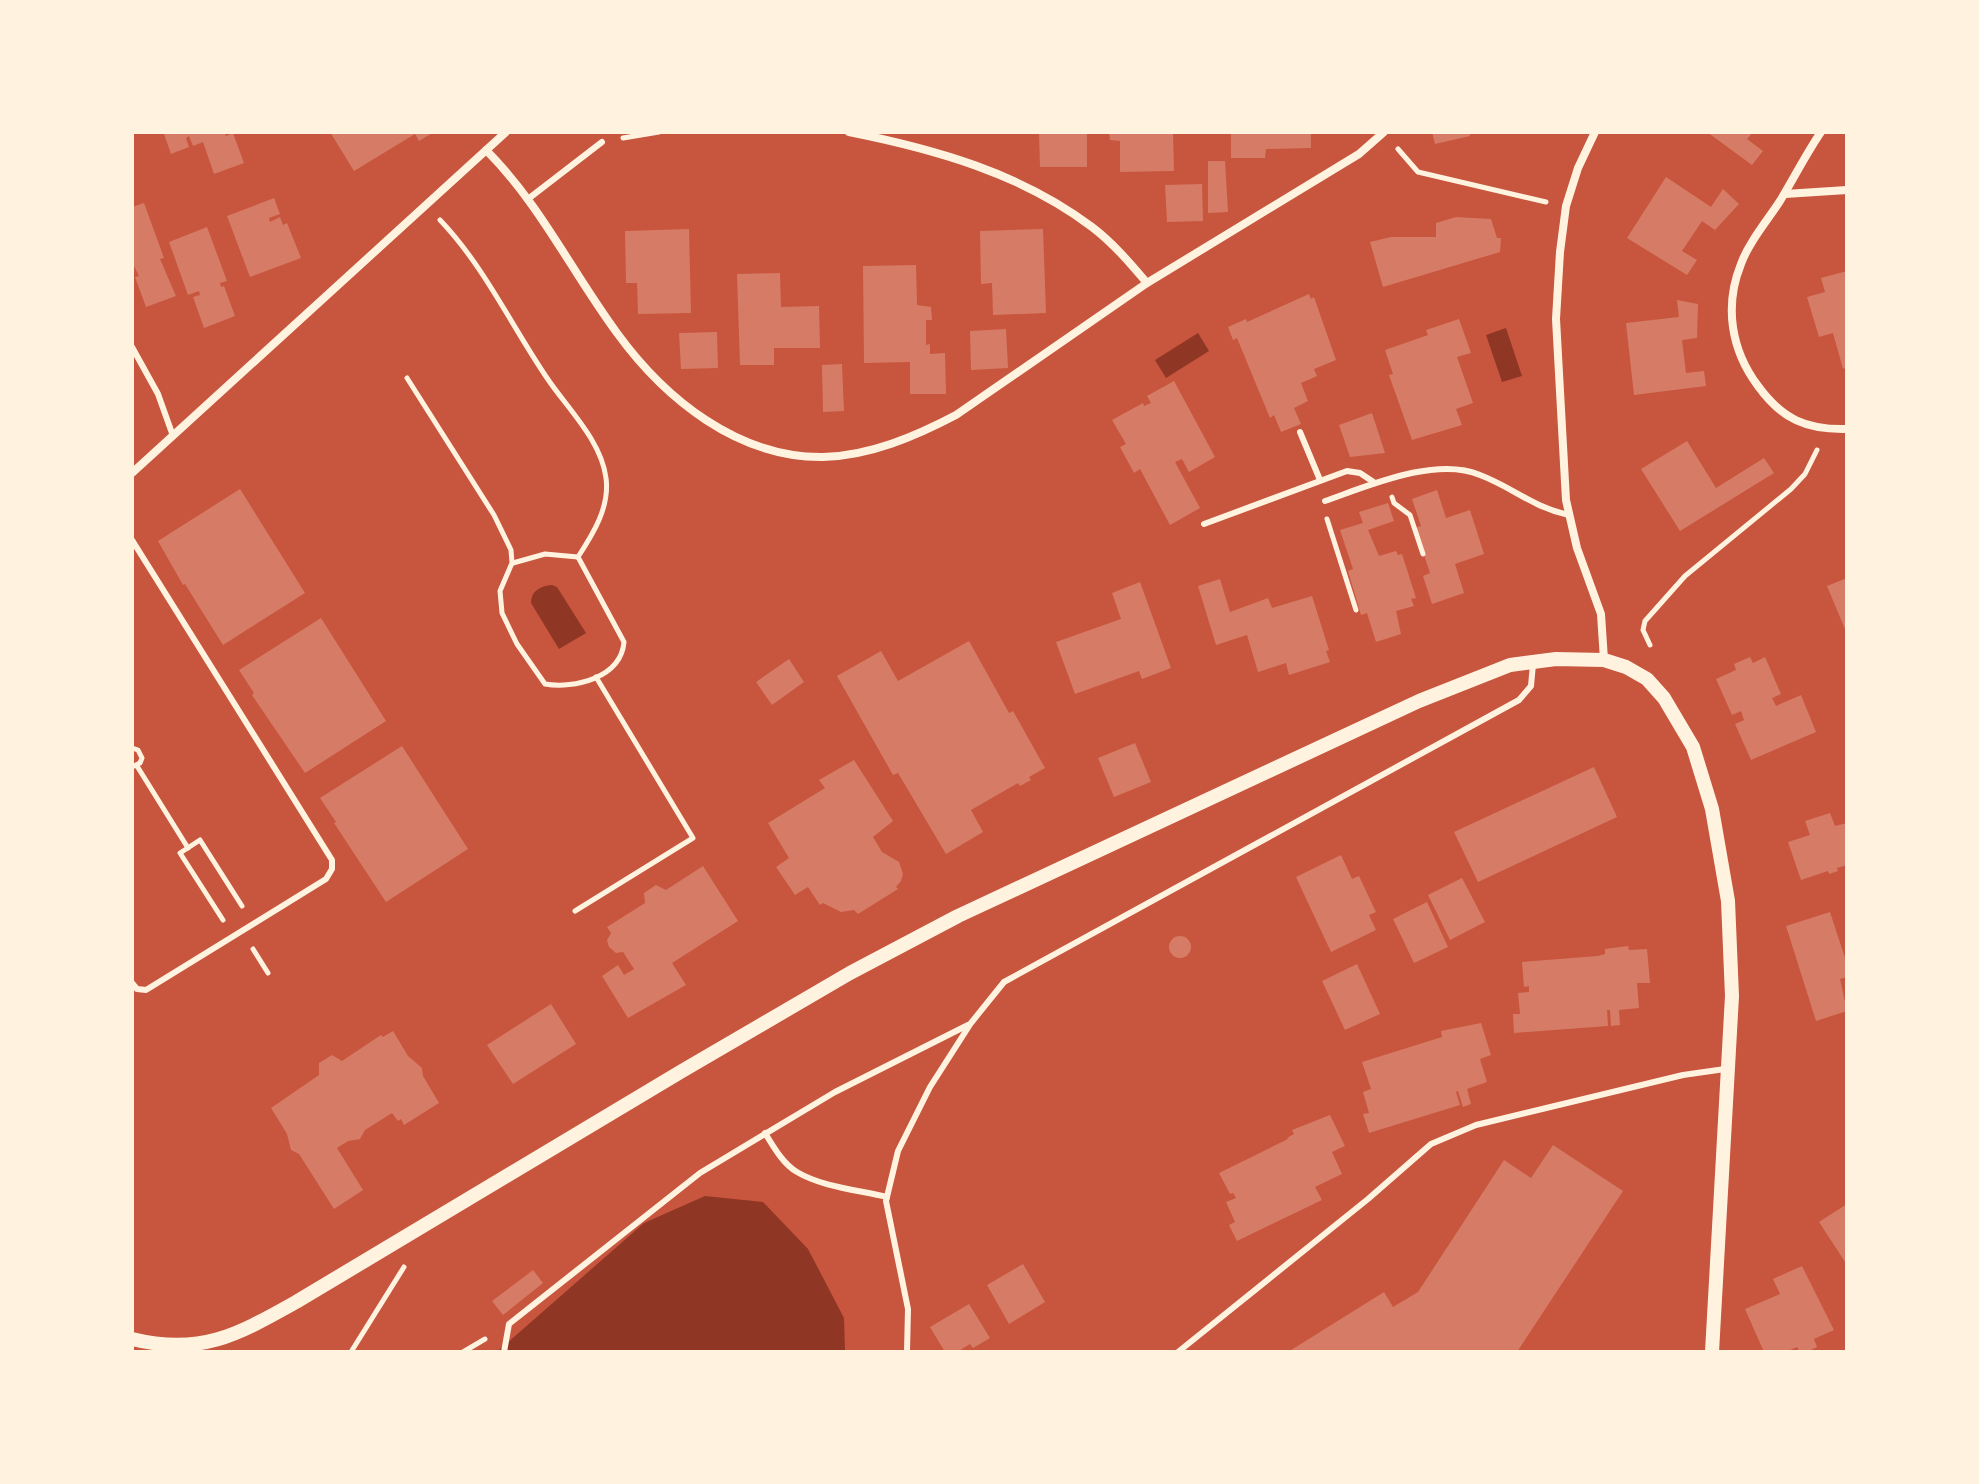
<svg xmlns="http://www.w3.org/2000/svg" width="1979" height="1484" viewBox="0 0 1979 1484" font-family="'Source Sans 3',sans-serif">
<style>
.water{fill:#8f3625}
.building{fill:#d67c66}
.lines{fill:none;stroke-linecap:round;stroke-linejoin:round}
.path{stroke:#fff3e0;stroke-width:5}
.service{stroke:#fff3e0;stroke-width:6}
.minor{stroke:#fff3e0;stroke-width:8}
.tertiary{stroke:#fff3e0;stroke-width:14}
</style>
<rect width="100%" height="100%" fill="#c8553d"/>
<g class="water">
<path d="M1506,328l16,48 -20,6 -16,-47z"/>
<path d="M1198,333l11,18 -43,27 -11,-18z"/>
<path d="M552,585l5,2 29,46 -27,16 -28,-46c0,-12 9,-17 21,-18z"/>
<path d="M705,1196l58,6 45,47 36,69 1,34h-348l147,-129z"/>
</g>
<g class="building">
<path d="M170,132h54l2,4 7,-3 11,30 -30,11 -11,-32 -10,4 -4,-10 -3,2 3,9 -18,7 -7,-20z"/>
<path d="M330,132h104l-15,9 -4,-7 -61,37z"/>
<path d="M1039,132h48v35h-47z"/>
<path d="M1109,132h64l1,39 -54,1v-31l-10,-1z"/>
<path d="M1231,132h80v16l-45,1 -1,9h-34z"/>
<path d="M1432,132h37l1,4 -35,8z"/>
<path d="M1707,132h46l-6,7 16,12 -11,14z"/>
<path d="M1208,161h17l3,51 -20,1z"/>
<path d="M1666,177l45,30 12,-18 16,15 -24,26 -13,-9 -20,30 15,9 -10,15 -60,-37z"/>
<path d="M1202,184l1,37 -36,1 -2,-37z"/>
<path d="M274,198l6,16 -11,4 1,4 10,-5 3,8 4,-2 14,35 -51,19 -23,-61z"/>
<path d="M144,203l20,55 -4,1 16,37 -30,11 -11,-30 4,-1 -7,-14v-55z"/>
<path d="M1456,217l35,2 6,19h4l-1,14 -117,35 -13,-45 21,-5h45v-14z"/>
<path d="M207,227l20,54 -7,2 1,4 3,-1 11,30 -31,12 -11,-31 7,-2 -1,-4 -11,4 -19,-53z"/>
<path d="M689,229l2,84 -53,1 -1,-31h-11l-1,-52z"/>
<path d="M1043,229l3,84 -53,2 -1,-32 -11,1 -1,-53z"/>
<path d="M916,265l1,40 14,2 1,13h-6v25l4,-1v10l15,-1 1,41h-36v-32l-46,1 -1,-97z"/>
<path d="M1847,271v96l-4,2 -10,-36 -14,4 -12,-40 18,-5 -4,-14z"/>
<path d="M780,273l1,34 38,-1 1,42h-46v17h-34l-3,-91z"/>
<path d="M1309,294l2,5 3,-2 22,63 -22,9 3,7 -16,7 7,18 -14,7 7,16 -20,8 -7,-17 -4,3 -33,-80 -4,2 -5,-13 18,-8 1,3z"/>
<path d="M1677,300l21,4 -1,34 -15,2 4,33 18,-2 2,15 -72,9 -8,-72 53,-6z"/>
<path d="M1459,319l12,34 -14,4 16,46 -17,6 6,16 -50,15 -23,-65 4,-1 -8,-24 43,-15 -2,-5z"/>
<path d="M1006,329l2,39 -37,2 -1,-39z"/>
<path d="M717,332l1,36 -37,1 -2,-36z"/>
<path d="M842,364l2,47 -21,1 -1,-47z"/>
<path d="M1174,381l41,76 -26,15 -7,-13 -7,3 25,46 -30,17 -30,-56 -6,4 -14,-26 6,-3 -14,-24 31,-17 1,3 7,-3 -4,-7z"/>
<path d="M1372,413l13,40 -35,4 -11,-32z"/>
<path d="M1687,441l29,47 48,-30 10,15 -94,58 -39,-62z"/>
<path d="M240,489l65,104 -82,52 -38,-61 -2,1 -25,-44z"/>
<path d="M1437,490l9,28 24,-8 14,44 -29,10 9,29 -32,11 -9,-28 7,-3 -15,-45 6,-2 -9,-27z"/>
<path d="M1388,503l6,18 -26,9 11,26 17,-5 2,4 4,-1 14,44 -5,1 3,7 -18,5 5,23 -25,8 -9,-29 -6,2 -13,-44 5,-2 -13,-39 23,-7 -4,-11z"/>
<path d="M1847,578v56l-20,-48z"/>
<path d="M1220,579l10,33 38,-14 4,10 40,-12 17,54 -3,1 4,11 -41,13 -3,-12 -28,9 -11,-37 -31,10 -18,-59z"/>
<path d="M1140,582l31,86 -29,11 -3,-8 -64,23 -19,-52 65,-23 -9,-26z"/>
<path d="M321,618l65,103 -81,52 -53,-78 2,-2 -15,-23z"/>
<path d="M969,641l40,72 4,-2 32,57 -16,9 2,3 -11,6 -2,-3 -47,27 12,22 -37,22 -48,-81 -5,2 -56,-99 44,-25 17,30z"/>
<path d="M1750,657l3,6 12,-6 16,37 -9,4 4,8 25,-11 15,37 -65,28 -16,-36 9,-4 -3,-9 -9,4 -16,-36 20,-9 -2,-6z"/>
<path d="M789,659l15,23 -32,23 -16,-23z"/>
<path d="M1135,743l16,39 -37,15 -16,-39z"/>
<path d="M402,746l66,103 -82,53 -52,-79 2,-1 -16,-24z"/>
<path d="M854,760l39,61 -20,16 9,15 17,10 4,12 -2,7 -5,6 2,2 -40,25 -4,-4 -13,2 -18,-9 -3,2 -12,-18 -13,8 -19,-28 13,-9 -21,-35 57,-35 -6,-8z"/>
<path d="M1594,767l23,50 -139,65 -24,-50z"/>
<path d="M1830,813l5,13 12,-3v42l-10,3 1,3 -9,3 -1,-3 -27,9 -13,-38 22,-7 -5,-14z"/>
<path d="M1341,855l11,24 7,-3 17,36 -7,3 7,15 -45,22 -35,-75z"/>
<path d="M703,866l35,55 -66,42 14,22 -58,33 -26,-42 16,-11 6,10 10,-6 -11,-17 -7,1 -7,-6 -2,-7 4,-7 -4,-6 38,-24 -1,-10 12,-8 10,5z"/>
<path d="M1462,878l23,44 -35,18 -22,-45z"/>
<path d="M1427,902l21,45 -34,16 -21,-44z"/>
<path d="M1830,912l17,52v13l-7,2 7,32 -31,10 -30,-95z"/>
<circle cx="1180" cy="947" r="11"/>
<path d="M1628,946l1,4 18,-1 3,34h-13l2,25 -20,2 1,15 -9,1 -1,-16h-3l1,16 -94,7 -1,-19h7l-2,-21 11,-1v-6l-5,1 -2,-25 76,-6 7,-2v-5z"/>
<path d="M1357,964l23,50 -35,16 -23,-49z"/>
<path d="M551,1004l25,40 -63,40 -26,-39z"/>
<path d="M1481,1023l10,32 -11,4 7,23 -20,7 4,15 -8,3 -5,-16 -2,1 4,13 -91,28 -6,-19 6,-1 -6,-21 8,-3 -9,-27 80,-25 -1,-6z"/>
<path d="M393,1031l15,25 14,12 1,8 16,27 -35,22 -3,-6 -3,2 -6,-8 -27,17 -5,9 -12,2 -11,7 26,42 -29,19 -35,-55 -8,-4 -4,-16 -16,-26 48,-33v-12l13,-8 10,6 39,-26 2,2z"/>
<path d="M1330,1115l15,31 -13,6 10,22 -27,13 7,13 -85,41 -8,-16 6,-3 -9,-20 10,-4 -3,-5 -3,1 -11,-21 69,-34 -1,-1 7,-4 -2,-4z"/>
<path d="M1553,1145l70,46 -106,161 -18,-2 -3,2h-208l96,-60 9,15 25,-15 86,-132 27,18z"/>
<path d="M1847,1204v61l-28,-43z"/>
<path d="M1023,1264l22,38 -36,22 -22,-39z"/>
<path d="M1802,1266l32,64 -20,9 3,8 -10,5h-7l-3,-5 -11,5h-22l-19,-43 35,-15 -7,-15z"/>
<path d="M533,1270l10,13 -40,32 -11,-14z"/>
<path d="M969,1304l21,34 -17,10 -3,-4 -13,8h-12l-15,-25z"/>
</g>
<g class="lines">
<g class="path">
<path d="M623,138l36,-6"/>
<path d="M1398,149l20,23 128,30"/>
<path d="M407,378l87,137 17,35 1,13 -12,28 2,22 15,31 28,40c29,5 76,-6 79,-42l-46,-85c15,-23 32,-50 28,-79 -5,-38 -39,-70 -59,-100 -36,-53 -63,-112 -107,-158"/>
<path d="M1392,497l2,6 16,12 13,39"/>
<path d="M1327,519l29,91"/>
<path d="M513,563l32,-9 33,3"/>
<path d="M1650,645l-7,-15 2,-9 40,-45 106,-87 14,-15 12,-24"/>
<path d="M132,748l6,2 4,8 -2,5 -8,4"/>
<path d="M137,766l51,82"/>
<path d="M575,911l118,-73 -97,-161"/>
<path d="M223,920l-43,-67 20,-13 42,66"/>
<path d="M253,949l15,24"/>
<path d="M351,1352l53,-85"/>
<path d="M463,1352l22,-13"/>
</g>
<g class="service">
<path d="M528,199l74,-57"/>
<path d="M132,347l26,47 15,42"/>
<path d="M1300,432l20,48"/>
<path d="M1325,501c43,-15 111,-45 155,-26 34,13 52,32 89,40"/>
<path d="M1204,524l143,-53 13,2 15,10"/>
<path d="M132,540l200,320v9l-6,10 -180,111 -9,-1 -5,-6"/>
<path d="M765,1133c8,13 18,31 32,39 25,15 61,18 90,25"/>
<path d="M504,1352l5,-28 191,-151 135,-81 133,-67"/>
<path d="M907,1352l1,-43 -22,-108 12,-50 32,-64 41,-64 33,-41 515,-282 12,-14 2,-22"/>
<path d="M1178,1352l190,-153 63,-55 45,-19 207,-50 42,-6"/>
</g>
<g class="minor">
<path d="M849,132c85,17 172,41 243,95 21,16 38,36 55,56"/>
<path d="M1595,132l-17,36 -12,38 -6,46 -4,67 10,181 11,48 24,66 3,46"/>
<path d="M1821,132c-15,22 -27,46 -41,69 -13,20 -31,41 -39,63 -17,42 -10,86 17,122 24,33 48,44 89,43"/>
<path d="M486,150c54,54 86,122 131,183 48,66 121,125 206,124 47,-1 93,-21 133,-42l191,-132 212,-129 25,-22"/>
<path d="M1785,194l62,-4"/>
<path d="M132,473l374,-341"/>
</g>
<path class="tertiary" d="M132,1339c69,17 105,-4 164,-37l386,-231 168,-98 108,-57 461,-215 91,-36 46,-6 48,1 22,7 21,12 17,19 29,49 19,62 16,92 4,95 -20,356"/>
</g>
<rect width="1979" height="1484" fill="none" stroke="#fff3e0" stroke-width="268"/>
</svg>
